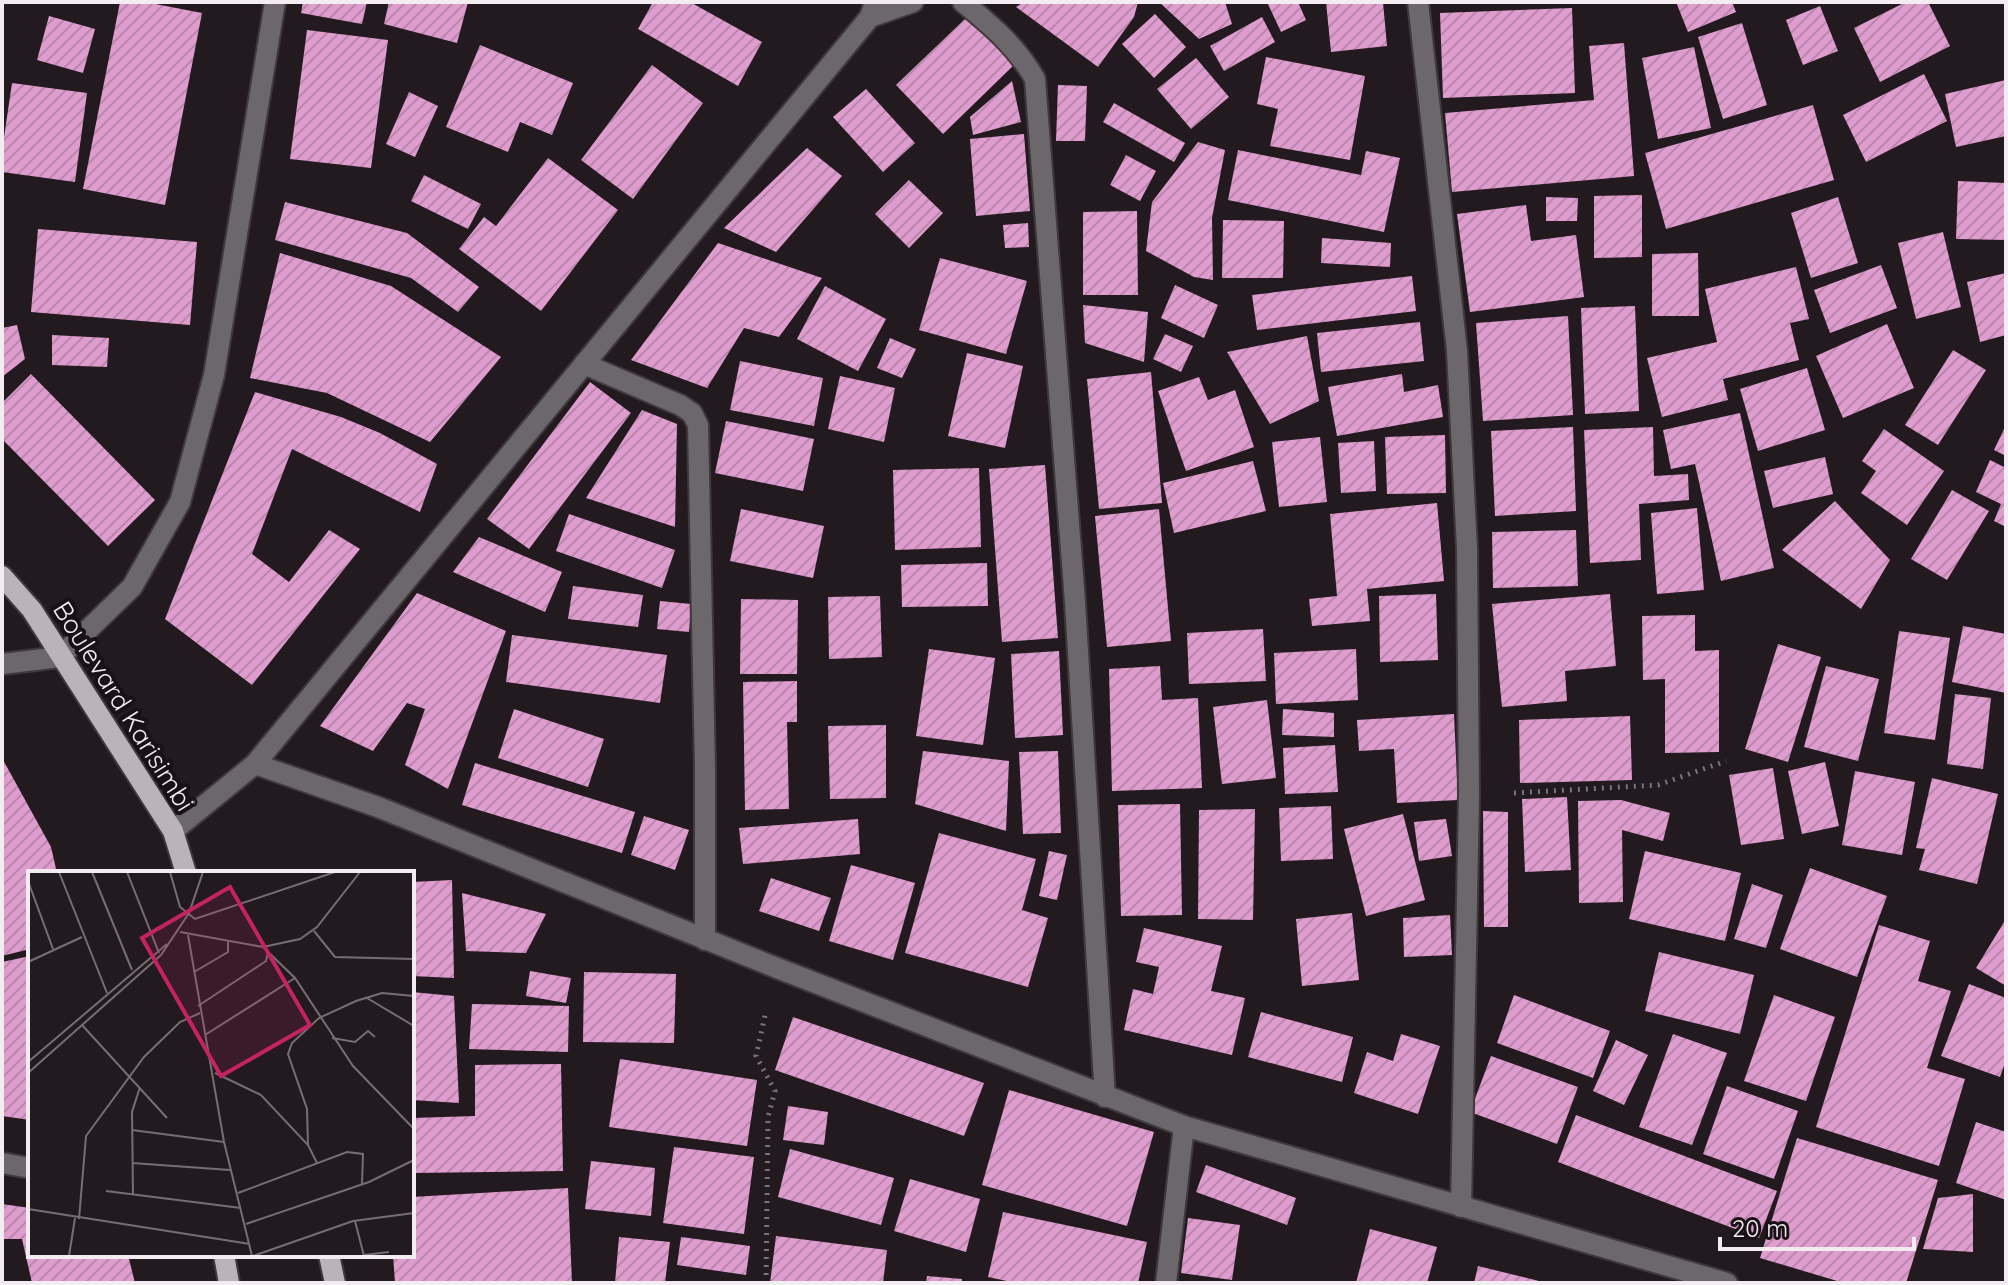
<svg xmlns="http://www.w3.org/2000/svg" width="2008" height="1285" viewBox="0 0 2008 1285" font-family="Quicksand,sans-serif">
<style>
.building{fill:url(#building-hatch)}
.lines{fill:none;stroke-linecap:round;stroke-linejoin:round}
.minor-casing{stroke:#3f383c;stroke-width:24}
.primary-casing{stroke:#3f383c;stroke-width:24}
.path{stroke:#7a7378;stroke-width:5;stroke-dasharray:2 6;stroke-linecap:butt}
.minor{stroke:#6b676a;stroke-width:20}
.primary{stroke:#bcb2b9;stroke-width:20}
.labels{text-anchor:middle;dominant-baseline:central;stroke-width:8;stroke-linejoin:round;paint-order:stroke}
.street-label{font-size:26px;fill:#f3edf1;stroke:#181116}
.inset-road{fill:none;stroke:#766e73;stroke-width:2}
.view{fill:#c42362;fill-opacity:0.15;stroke:#c42362;stroke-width:4}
.inset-edge{fill:none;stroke:#f3edf1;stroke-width:4}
</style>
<defs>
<pattern id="building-hatch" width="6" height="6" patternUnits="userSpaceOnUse" patternTransform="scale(2)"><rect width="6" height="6" fill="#df9cce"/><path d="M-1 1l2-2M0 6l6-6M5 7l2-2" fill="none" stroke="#ba87ac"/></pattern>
</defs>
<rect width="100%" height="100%" fill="#221a1f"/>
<g class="building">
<path d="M120,2h25l57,11 -37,192 -82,-16z"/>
<path d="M303,2h64l-5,22 -61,-11z"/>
<path d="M389,2h79l-11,41 -73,-19z"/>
<path d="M653,2h37l72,40 -24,44 -100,-57z"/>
<path d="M1024,2h114l-4,15 -36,50 -82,-60z"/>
<path d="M1159,2h66l7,22 -33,15z"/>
<path d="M1267,2h31l8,18 -25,12z"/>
<path d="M1326,2h57l4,44 -56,6z"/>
<path d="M1676,2h56l4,10 -48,20z"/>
<path d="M1906,2h22l22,44 -70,36 -26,-54z"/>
<path d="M1820,6l18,45 -35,14 -17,-45z"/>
<path d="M1572,8l3,85 -132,5 -3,-85z"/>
<path d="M1155,14l31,33 -32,31 -32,-34z"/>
<path d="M49,16l46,13 -12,44 -46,-13z"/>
<path d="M967,17l47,48 -71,69 -47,-49z"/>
<path d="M1262,17l13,25 -51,29 -14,-25z"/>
<path d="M1742,23l25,82 -44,14 -25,-82z"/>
<path d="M307,30l81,10 -17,128 -81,-9z"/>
<path d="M1624,43l10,133 -182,16 -7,-79 149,-13 -5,-54z"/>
<path d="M480,45l93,38 -21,52 -32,-13 -12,30 -62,-25z"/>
<path d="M1694,47l17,81 -53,11 -16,-81z"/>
<path d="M1266,57l99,19 -15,84 -80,-14 8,-37 -21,-5z"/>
<path d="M1196,58l33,39 -38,32 -34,-40z"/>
<path d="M652,65l51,38 -70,96 -52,-39z"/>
<path d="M1924,74l23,47 -81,41 -23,-47z"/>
<path d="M2006,80v56l-50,11 -11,-53z"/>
<path d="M1012,81l9,41 -48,13 -3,-18z"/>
<path d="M12,83l75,10 -12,89 -73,-10v-21z"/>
<path d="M1058,85l29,1 -2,55h-29z"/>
<path d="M866,89l49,54 -32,29 -50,-55z"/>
<path d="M409,92l29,14 -23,51 -29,-13z"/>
<path d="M1114,103l71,40 -11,19 -71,-40z"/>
<path d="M1813,105l21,75 -168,49 -21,-76z"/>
<path d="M1024,134l6,77 -54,5 -6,-77z"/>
<path d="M1198,142l27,8 -13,68 1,62 -19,-3 -48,-26 6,-49z"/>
<path d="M807,148l35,28 -66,76 -52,-24z"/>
<path d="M1238,150l123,25 5,-24 34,7 -16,74 -156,-32z"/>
<path d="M1126,155l30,16 -16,30 -30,-16z"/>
<path d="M548,158l70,52 -77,101 -82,-62 25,-32 12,9z"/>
<path d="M424,175l57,29 -13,25 -57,-28z"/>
<path d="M909,180l34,33 -34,35 -34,-34z"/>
<path d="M1958,181l48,2v57l-50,-1z"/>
<path d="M1642,195v62l-48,1v-62z"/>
<path d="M1546,197l32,1 -1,23h-31z"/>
<path d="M1838,197l20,66 -47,15 -20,-65z"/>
<path d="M285,202l122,31 72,54 -21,25 -47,-34 -136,-38z"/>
<path d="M1526,205l5,36 45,-6 8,62 -114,15 -13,-98z"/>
<path d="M1137,211l1,84h-55v-83z"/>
<path d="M1223,220l61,1 -1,57h-61z"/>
<path d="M1028,223l1,24 -24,1 -2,-23z"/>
<path d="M38,229l159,13 -7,83 -159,-13z"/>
<path d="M1943,232l18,75 -45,12 -18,-76z"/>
<path d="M1322,238l69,5 -1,24 -69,-4z"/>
<path d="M718,243l104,35 -43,59 -35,-9 -37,60 -76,-28z"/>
<path d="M280,253l111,33 110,71 -71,85 -103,-49 -77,-15z"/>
<path d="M1698,253l1,63h-47v-62z"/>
<path d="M940,258l87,23 -21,73 -87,-24z"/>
<path d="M1881,265l16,43 -67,25 -16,-43z"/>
<path d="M1796,267l13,52 -19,4 9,37 -76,19 5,21 -66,17 -15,-59 70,-16 -12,-53z"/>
<path d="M2006,273v62l-26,7 -13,-60z"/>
<path d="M1412,276l4,35 -159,19 -5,-35z"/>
<path d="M1175,285l43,20 -14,33 -43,-20z"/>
<path d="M825,286l61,33 -28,52 -61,-32z"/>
<path d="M1083,305l65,7 -4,50 -59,-19z"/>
<path d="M1635,306l4,105 -54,3 -4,-106z"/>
<path d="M1568,316l5,99 -90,6 -7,-98z"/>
<path d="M1420,322l4,39 -103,11 -4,-39z"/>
<path d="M1887,324l27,64 -71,30 -27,-62z"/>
<path d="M17,325l8,34 -23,18v-49z"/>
<path d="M1165,334l28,12 -12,26 -28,-13z"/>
<path d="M52,335l57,3 -2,29 -55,-2z"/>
<path d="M1307,336l12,65 -49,23 -43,-72z"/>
<path d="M890,338l26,11 -14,29 -25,-10z"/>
<path d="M1953,350l33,20 -48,75 -33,-20z"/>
<path d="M967,353l56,13 -18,82 -57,-12z"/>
<path d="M740,361l83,17 -9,48 -84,-16z"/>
<path d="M1807,368l18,62 -67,21 -18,-62z"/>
<path d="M1151,372l11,131 -63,6 -12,-130z"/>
<path d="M31,374l124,126 -47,46 -106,-107v-36z"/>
<path d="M1402,374l2,18 34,-7 5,32 -106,19 -9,-49z"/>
<path d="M840,376l55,12 -11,54 -56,-13z"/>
<path d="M1199,377l9,23 27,-10 19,57 -68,24 -28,-80z"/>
<path d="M590,382l41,31 -102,136 -42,-30z"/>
<path d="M255,392l86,25 39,16 57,31 -17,48 -128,-63 -40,105 37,28 40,-52 31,19 -108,136 -87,-66z"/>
<path d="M642,410l35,14 -2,103 -89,-29z"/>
<path d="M1740,413l34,155 -53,13 -26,-117 -24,5 -8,-39z"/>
<path d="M726,421l88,18 -11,52 -88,-18z"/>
<path d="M2006,425v31l-12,-6z"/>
<path d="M1573,427l3,84 -81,5 -4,-85z"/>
<path d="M1653,427l1,49 34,-2 1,26 -50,4 2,56 -51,3 -6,-133z"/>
<path d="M1884,429l60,42 -37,54 -46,-32 15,-22 -14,-10z"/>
<path d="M1445,435l1,58 -59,1 -2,-57z"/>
<path d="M1320,437l7,65 -48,5 -7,-65z"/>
<path d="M1374,441l2,50 -35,2 -3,-50z"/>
<path d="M1825,457l8,37 -60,14 -9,-37z"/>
<path d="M1990,460l16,8v59l-12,-6 7,-17 -25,-12z"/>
<path d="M1253,461l13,50 -92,22 -11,-50z"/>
<path d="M1045,465l13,173 -56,4 -13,-173z"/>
<path d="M979,468l2,79 -86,3 -2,-80z"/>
<path d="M1952,490l37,21 -42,69 -36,-21z"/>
<path d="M1835,501l55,59 -29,49 -79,-59z"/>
<path d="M1437,503l7,78 -77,8 3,32 -58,5 -3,-27 28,-3 -7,-82z"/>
<path d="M1697,508l7,82 -47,4 -6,-81z"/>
<path d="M741,509l83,17 -11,52 -83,-17z"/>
<path d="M1159,509l12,132 -64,6 -12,-131z"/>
<path d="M569,514l106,36 -13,38 -106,-37z"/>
<path d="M1576,530l2,56 -85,2 -1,-56z"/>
<path d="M479,537l83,35 -17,40 -92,-40z"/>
<path d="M987,563l1,43 -86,1 -1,-42z"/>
<path d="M573,586l70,9 -5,32 -70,-8z"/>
<path d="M417,593l89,38 -58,158 -43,-24 20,-56 -18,-6 -34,48 -53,-25z"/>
<path d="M1436,594l2,66 -58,2 -1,-66z"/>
<path d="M1610,594l6,72 -51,5 2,30 -65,6 -10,-103z"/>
<path d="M880,596l2,61 -53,2 -1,-62z"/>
<path d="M741,599l57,1 -1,74h-57z"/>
<path d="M660,601l31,3 -2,28 -32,-3z"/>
<path d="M1695,615v36l24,-1v102l-54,1v-74l-22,1 -1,-64z"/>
<path d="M1963,626l43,8v59l-54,-11z"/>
<path d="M1263,629l3,52 -77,3 -2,-51z"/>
<path d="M1899,631l51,7 -15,102 -51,-7z"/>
<path d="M512,635l155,20 -7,48 -154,-21z"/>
<path d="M1778,644l43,13 -33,105 -43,-13z"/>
<path d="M929,649l66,9 -12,87 -67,-9z"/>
<path d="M1356,649l2,51 -82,4 -2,-51z"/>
<path d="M1059,651l4,84 -48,3 -4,-84z"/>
<path d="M1160,666l2,34 36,-2 4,90 -90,3 -3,-122z"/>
<path d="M1826,666l53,13 -21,82 -54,-14z"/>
<path d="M797,681v41h-10l2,87 -44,1 -2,-128z"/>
<path d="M1955,694l36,4 -8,71 -36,-5z"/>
<path d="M1267,700l9,78 -54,6 -9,-77z"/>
<path d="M514,709l90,30 -16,48 -90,-29z"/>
<path d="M1283,709l51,4v24l-52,-2z"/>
<path d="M1454,714l4,86 -61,3 -3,-54 -35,2 -2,-31z"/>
<path d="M1630,716l2,64 -112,3 -1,-63z"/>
<path d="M886,725v73l-56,1 -2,-73z"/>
<path d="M1335,745l3,47 -53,2 -2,-46z"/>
<path d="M923,751l86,10 -3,70 -91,-27z"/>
<path d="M1058,751l3,82 -38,1 -4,-82z"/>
<path d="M2,758l49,89 6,26h-27v76l-28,7z"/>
<path d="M1825,762l14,64 -37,8 -14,-63z"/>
<path d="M475,763l160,49 -13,41 -160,-48z"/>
<path d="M1773,768l11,71 -43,6 -12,-70z"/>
<path d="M1855,771l60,11 -13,73 -60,-10z"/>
<path d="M1932,778l66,16 -21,90 -58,-14 6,-21 -9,-1z"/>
<path d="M1567,797l4,73 -46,2 -3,-73z"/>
<path d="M1621,800l49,13 -7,28 -41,-11 1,72 -44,1 -1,-102z"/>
<path d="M1180,804l2,111 -61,1 -3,-111z"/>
<path d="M1331,806l2,53 -52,2 -2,-53z"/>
<path d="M1255,809l-2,111 -55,-1 1,-109z"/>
<path d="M1483,811l25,1v115h-24z"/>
<path d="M1403,814l22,86 -59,16 -22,-87z"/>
<path d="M644,816l45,14 -14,40 -44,-15z"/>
<path d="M858,819l2,35 -117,10 -4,-36z"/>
<path d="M1446,819l6,37 -33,5 -5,-39z"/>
<path d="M939,833l97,26 -14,51 26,8 -20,69 -123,-34z"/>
<path d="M1049,851l18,4 -10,45 -18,-4z"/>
<path d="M1645,851l96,22 -16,68 -96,-22z"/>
<path d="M851,865l64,18 -22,77 -64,-19z"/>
<path d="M1810,868l77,28 -30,81 -77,-28z"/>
<path d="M771,878l60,20 -12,33 -60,-20z"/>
<path d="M452,880l2,98 -42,-2v-94z"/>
<path d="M1752,884l31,11 -17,53 -32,-9z"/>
<path d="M462,893l84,21 -20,39 -60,-2z"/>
<path d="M1352,913l7,67 -57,6 -6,-67z"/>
<path d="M1450,915l2,40 -48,2 -1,-39z"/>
<path d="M2004,922l2,1v63l-30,-18z"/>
<path d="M1879,925l51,16 -12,40 33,10 -24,77 38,11 -26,87 -123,-39z"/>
<path d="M1144,928l78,18 -11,45 34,7 -13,57 -108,-25 9,-41 20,5 6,-27 -23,-5z"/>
<path d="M1659,952l95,23 -14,59 -95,-23z"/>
<path d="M30,956v164l-28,-4v-154z"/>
<path d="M530,971l41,7 -5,25 -40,-7z"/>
<path d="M584,972l92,2 -2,69 -91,-1z"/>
<path d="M1969,984l37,14v62l-6,17 -59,-21z"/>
<path d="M412,992l42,4 5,107 -47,-3z"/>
<path d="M1514,995l96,36 -17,47 -96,-35z"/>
<path d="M1774,995l61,22 -29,84 -62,-20z"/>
<path d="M472,1004l97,2 -1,46 -99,-3z"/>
<path d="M1261,1012l92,25 -11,45 -94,-25z"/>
<path d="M793,1017l191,66 -20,53 -189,-66z"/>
<path d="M1401,1034l39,12 -22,68 -64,-21 13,-41 26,9z"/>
<path d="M1673,1034l54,19 -35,92 -53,-18z"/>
<path d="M1616,1040l32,15 -24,50 -31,-14z"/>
<path d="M1491,1056l87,31 -21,57 -87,-32z"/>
<path d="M620,1059l137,21 -10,66 -138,-19z"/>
<path d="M561,1064l2,107 -151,2v-55l63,-2v-51z"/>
<path d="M1727,1086l71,25 -24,68 -71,-25z"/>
<path d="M1009,1090l145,42 -27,94 -145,-41z"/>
<path d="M788,1106l40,6 -4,33 -41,-5z"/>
<path d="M1576,1115l201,76 -18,47 -201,-76z"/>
<path d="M1976,1122l30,10v68l-50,-17z"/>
<path d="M1797,1138l141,42 -32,103h-62l-84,-25z"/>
<path d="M674,1147l80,10 -10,77 -81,-11z"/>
<path d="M790,1149l104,29 -13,47 -103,-28z"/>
<path d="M591,1161l64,7 -4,48 -66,-7z"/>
<path d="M1206,1165l90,33 -9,27 -91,-33z"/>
<path d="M910,1179l70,20 -14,53 -72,-21z"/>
<path d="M568,1188l4,95h-177l-2,-28h19v-58z"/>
<path d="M1973,1194v58l-50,-3 15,-51z"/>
<path d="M2,1204l28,4v47h98l7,28h-103l-10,-44h-20z"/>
<path d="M1003,1212l144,30 -9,41h-122l-28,-6z"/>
<path d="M1188,1218l52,7 -8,55 -51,-7z"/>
<path d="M1370,1229l67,18 -10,36h-71z"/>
<path d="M776,1236l111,14 -4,33h-113z"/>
<path d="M619,1237l51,5 -5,41h-50z"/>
<path d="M681,1237l69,9 -4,29 -69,-10z"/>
<path d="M1478,1266l65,16v1h-69z"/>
<path d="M927,1276l35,3v4h-36z"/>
</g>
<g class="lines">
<defs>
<g id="minor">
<path d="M963,2c29,24 53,44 72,77l40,523 30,495"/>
<path d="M1418,2l39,349 10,198 2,247 -8,411"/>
<path d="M870,17l43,-15"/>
<path d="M584,364l96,41 12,8 6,12 7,344v171"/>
<path d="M2,664l58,-7 72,-70 48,-85 34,-127 61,-373"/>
<path d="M255,764l123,43 399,161 407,158 543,157"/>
<path d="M173,831l82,-67 615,-747 5,-15"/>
<path d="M2,1163l28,5"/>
<path d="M1166,1283l18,-157"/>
</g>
<g id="primary">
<path d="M2,576l30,34 141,221 13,42"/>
<path d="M224,1255l5,28"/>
<path d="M329,1255l6,28"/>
</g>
</defs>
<use href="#minor" class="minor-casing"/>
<use href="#primary" class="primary-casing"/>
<g class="path">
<path d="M1514,793l144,-8 68,-24"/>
<path d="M766,1283l2,-166 7,-26 -19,-35 10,-45"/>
</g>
<use href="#minor" class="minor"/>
<use href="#primary" class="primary"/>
</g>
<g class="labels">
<g class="street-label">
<text transform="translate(124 706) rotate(58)">Boulevard Karisimbi</text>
</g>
</g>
<g transform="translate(28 871)">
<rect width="386" height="386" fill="#221a1f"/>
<path class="inset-road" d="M31,1l48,121M64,1l40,98M99,1l32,81M142,1l10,35 15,12 140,-47M0,10l25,68M286,60l21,26 79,2M152,61l83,15 37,-8 17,-12 43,-55M160,64l36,207 28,114M235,76l32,31 58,88 61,63M0,91l54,-25M166,101l34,-20v-11M339,127l47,28M170,135l68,-45 2,-9M54,154l85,93M177,164l90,-57M304,167l23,4 13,-11 7,6M0,191l139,-118M0,202l133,-118 28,-42 14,-41M187,202l46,22 47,50 9,18M104,259l92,12M280,274l-1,-36 -19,-55 4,-11 27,-25 37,-17 26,-8 32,3M104,292l98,7M78,320l135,17M210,322l109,-41 16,2 -1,30M105,323l-1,-82 8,-25M0,338l222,35M51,348l7,-83 58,-79 36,-35 20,-9M327,350l9,35M218,353l123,-42 45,-22M336,384l25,-3M41,385l6,-38M225,385l100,-35 61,-8"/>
<path class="view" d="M202,16l80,138 -89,51 -79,-138z"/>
<rect width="386" height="386" class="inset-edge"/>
</g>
<rect width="2008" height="1285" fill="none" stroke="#f3edf1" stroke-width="8"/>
<path d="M1720 1237v12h194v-12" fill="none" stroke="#f3edf1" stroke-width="4"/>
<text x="1732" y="1237" font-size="24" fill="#f3edf1" stroke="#181116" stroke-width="6" paint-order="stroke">20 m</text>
</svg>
